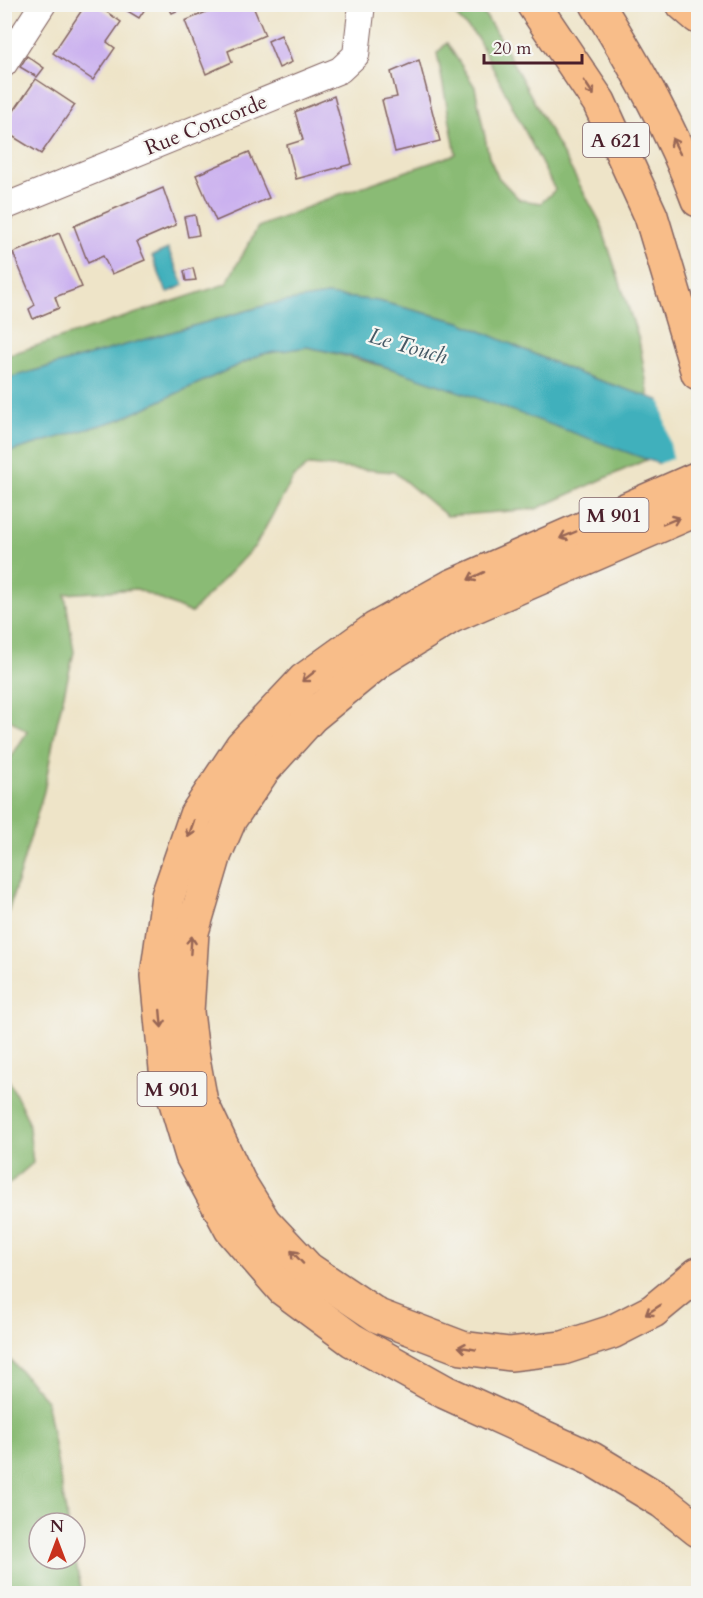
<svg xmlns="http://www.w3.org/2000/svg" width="703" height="1598" viewBox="0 0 703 1598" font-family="Cardo,serif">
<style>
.forest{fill:#8abb74;stroke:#6a6d50;stroke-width:1.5}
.water{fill:#40b0bc;stroke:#456874;stroke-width:1.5}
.pier{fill:#eee4c8}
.building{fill:#cbb1ef}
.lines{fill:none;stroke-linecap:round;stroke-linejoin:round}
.street-casing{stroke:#836462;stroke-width:28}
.highway-casing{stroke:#836462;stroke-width:36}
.street{stroke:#fff;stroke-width:26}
.highway{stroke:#f8bd89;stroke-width:33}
.oneway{stroke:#986655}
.labels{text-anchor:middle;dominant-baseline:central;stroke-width:4.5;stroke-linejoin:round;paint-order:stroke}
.shield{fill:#f6f6f2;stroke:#7e6067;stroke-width:1.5}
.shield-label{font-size:20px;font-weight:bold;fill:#4a1f2b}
.street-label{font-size:21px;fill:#4a1f2b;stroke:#f6f6f2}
.water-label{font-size:22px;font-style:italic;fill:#465965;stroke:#f6f6f2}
</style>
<rect width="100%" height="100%" fill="#f6f6f2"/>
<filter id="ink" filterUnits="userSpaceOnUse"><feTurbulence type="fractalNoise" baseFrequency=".0167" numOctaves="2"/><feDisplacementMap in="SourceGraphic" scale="12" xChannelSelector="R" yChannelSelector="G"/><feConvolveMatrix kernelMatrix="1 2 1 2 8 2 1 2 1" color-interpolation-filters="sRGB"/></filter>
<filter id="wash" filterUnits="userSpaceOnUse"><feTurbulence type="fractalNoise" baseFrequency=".008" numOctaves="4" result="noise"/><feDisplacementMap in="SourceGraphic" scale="24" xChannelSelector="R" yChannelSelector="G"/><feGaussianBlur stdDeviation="1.35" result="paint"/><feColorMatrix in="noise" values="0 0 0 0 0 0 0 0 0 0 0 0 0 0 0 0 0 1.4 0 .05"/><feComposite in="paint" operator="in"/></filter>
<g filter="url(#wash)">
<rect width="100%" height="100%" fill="#eee4c8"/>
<g class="forest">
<path d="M478,4l19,30 103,188 39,118 10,57 -69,-23 -120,-52 -82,-21 -51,-6 -56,9 -266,75v-23l221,-72 32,-57 80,-32 118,-41 -19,-101 10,-10 28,44 14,70 9,20 22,23 21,3 14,-13 -78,-153 -32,-32z"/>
<path d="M307,347c117,25 229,72 341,112l-112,50 -89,7 -53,-44 -85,-7 -15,12 -39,69 -64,67 -54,-24 -72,5 9,58 -19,80 -11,59 -39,132v-156l22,-35 -22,-16v-263l116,-34 141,-65z"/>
<path d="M5,1072l23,48 5,43 -28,24z"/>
<path d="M4,1353l42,46 22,124h-29v36h36l7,34h-77z"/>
</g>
<g class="water">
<path d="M168,249l16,36 -17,8 -15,-37z"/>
<path d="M327,295l51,6 82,21 120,52 118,39v65l-232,-84 -106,-36 -53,-11 -45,7 -141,65 -116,34v-74l266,-75z"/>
</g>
<path class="pier" d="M660,397l38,13v71l-42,-16 17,-7z"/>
<g id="blocks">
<g class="building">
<path d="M86,4h9l26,18 -14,20 8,6 -22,32 -40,-27z"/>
<path d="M116,4h22l7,5 -6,9z"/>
<path d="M172,4h6l3,5 -9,4 -4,-7z"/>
<path d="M225,4h27l13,31 -37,16 4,11 -26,12 -21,-53z"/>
<path d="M281,35l11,27 -13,6 -11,-27z"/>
<path d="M27,56l17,12 -7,9 -17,-10z"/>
<path d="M419,60l21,81 -45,11 -13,-52 15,-3 -6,-25z"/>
<path d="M36,79l39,26 -34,49 -37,-23v-6z"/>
<path d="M334,96l18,68 -56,15 -9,-34 16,-5 -8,-28z"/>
<path d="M249,152l20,46 -53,23 -20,-46z"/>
<path d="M163,188l13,37 -39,17 8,18 -33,14 -9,-18 -15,7 -14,-37z"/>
<path d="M195,215l4,20 -11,2 -4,-20z"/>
<path d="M59,233l23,54 -27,10 4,11 -26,11 -4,-10 6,-4 -22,-52z"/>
<path d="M193,268l3,12 -10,1 -2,-10z"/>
</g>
</g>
</g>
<g filter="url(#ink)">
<use href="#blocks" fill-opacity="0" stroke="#836462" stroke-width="1.5"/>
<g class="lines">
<defs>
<g id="street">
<path d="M4,64l39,-60"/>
<path d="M4,207l336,-137 16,-15 6,-51"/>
</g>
<g id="highway">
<path d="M533,4l66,98 52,114 47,157"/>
<path d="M597,4c39,63 76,127 101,196"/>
<path d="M683,4l15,13"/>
<path d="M698,478l-246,108 -77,43 -71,51 -62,66 -46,69 -28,81 -11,80 9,93 26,87 39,73 52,60 69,51 93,52 147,67 71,43 35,28"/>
<path d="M698,509l-246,107 -73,45 -67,55 -48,53 -34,50 -15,35 -23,78 -5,80 5,41 9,49 38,80 25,40 44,47 70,47 84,32 48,6 53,-6 49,-16 41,-21 45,-37"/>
</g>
</defs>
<use href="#street" class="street-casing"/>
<use href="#highway" class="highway-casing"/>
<use href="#street" class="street"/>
<use href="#highway" class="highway"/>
</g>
<defs><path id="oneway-shaft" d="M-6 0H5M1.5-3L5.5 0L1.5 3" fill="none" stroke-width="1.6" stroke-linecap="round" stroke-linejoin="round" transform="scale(1.5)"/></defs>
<g class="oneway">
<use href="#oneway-shaft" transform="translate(589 88) rotate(56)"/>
<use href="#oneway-shaft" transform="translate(676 146) rotate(-117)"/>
<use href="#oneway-shaft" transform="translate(671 521) rotate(-23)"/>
<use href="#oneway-shaft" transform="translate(568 535) rotate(157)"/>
<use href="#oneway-shaft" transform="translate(476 576) rotate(155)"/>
<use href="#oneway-shaft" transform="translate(309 676) rotate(142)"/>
<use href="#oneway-shaft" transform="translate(191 829) rotate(109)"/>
<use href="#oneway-shaft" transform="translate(191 945) rotate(-86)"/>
<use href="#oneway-shaft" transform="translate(161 1019) rotate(85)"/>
<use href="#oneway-shaft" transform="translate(297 1257) rotate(-133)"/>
<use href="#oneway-shaft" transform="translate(653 1310) rotate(147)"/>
<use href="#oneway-shaft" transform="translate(467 1348) rotate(-170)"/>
</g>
</g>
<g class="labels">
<g class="shield">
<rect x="583" y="123" width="66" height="34" rx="4.5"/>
<rect x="579.5" y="498" width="69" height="34" rx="4.5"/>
<rect x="137.5" y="1072" width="69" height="34" rx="4.5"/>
</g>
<g class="shield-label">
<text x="616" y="140">A 621</text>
<text x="614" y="515">M 901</text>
<text x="172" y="1089">M 901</text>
</g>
<g class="street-label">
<text transform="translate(206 125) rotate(-22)">Rue Concorde</text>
</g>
<g class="water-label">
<text transform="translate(408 346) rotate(16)">Le Touch</text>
</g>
</g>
<rect width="703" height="1598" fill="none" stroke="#f6f6f2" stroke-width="24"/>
<g transform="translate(57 1541)"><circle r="28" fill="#f6f6f2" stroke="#b1a0a2" stroke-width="1.5"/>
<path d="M0-4.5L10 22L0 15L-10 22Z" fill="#c8321e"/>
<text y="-9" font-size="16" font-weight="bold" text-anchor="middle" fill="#4a1f2b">N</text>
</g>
<path d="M484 54v9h98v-9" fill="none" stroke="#4a1f2b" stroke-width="3"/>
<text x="493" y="54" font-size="18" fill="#4a1f2b" stroke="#f6f6f2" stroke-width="4.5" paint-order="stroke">20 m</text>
</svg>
